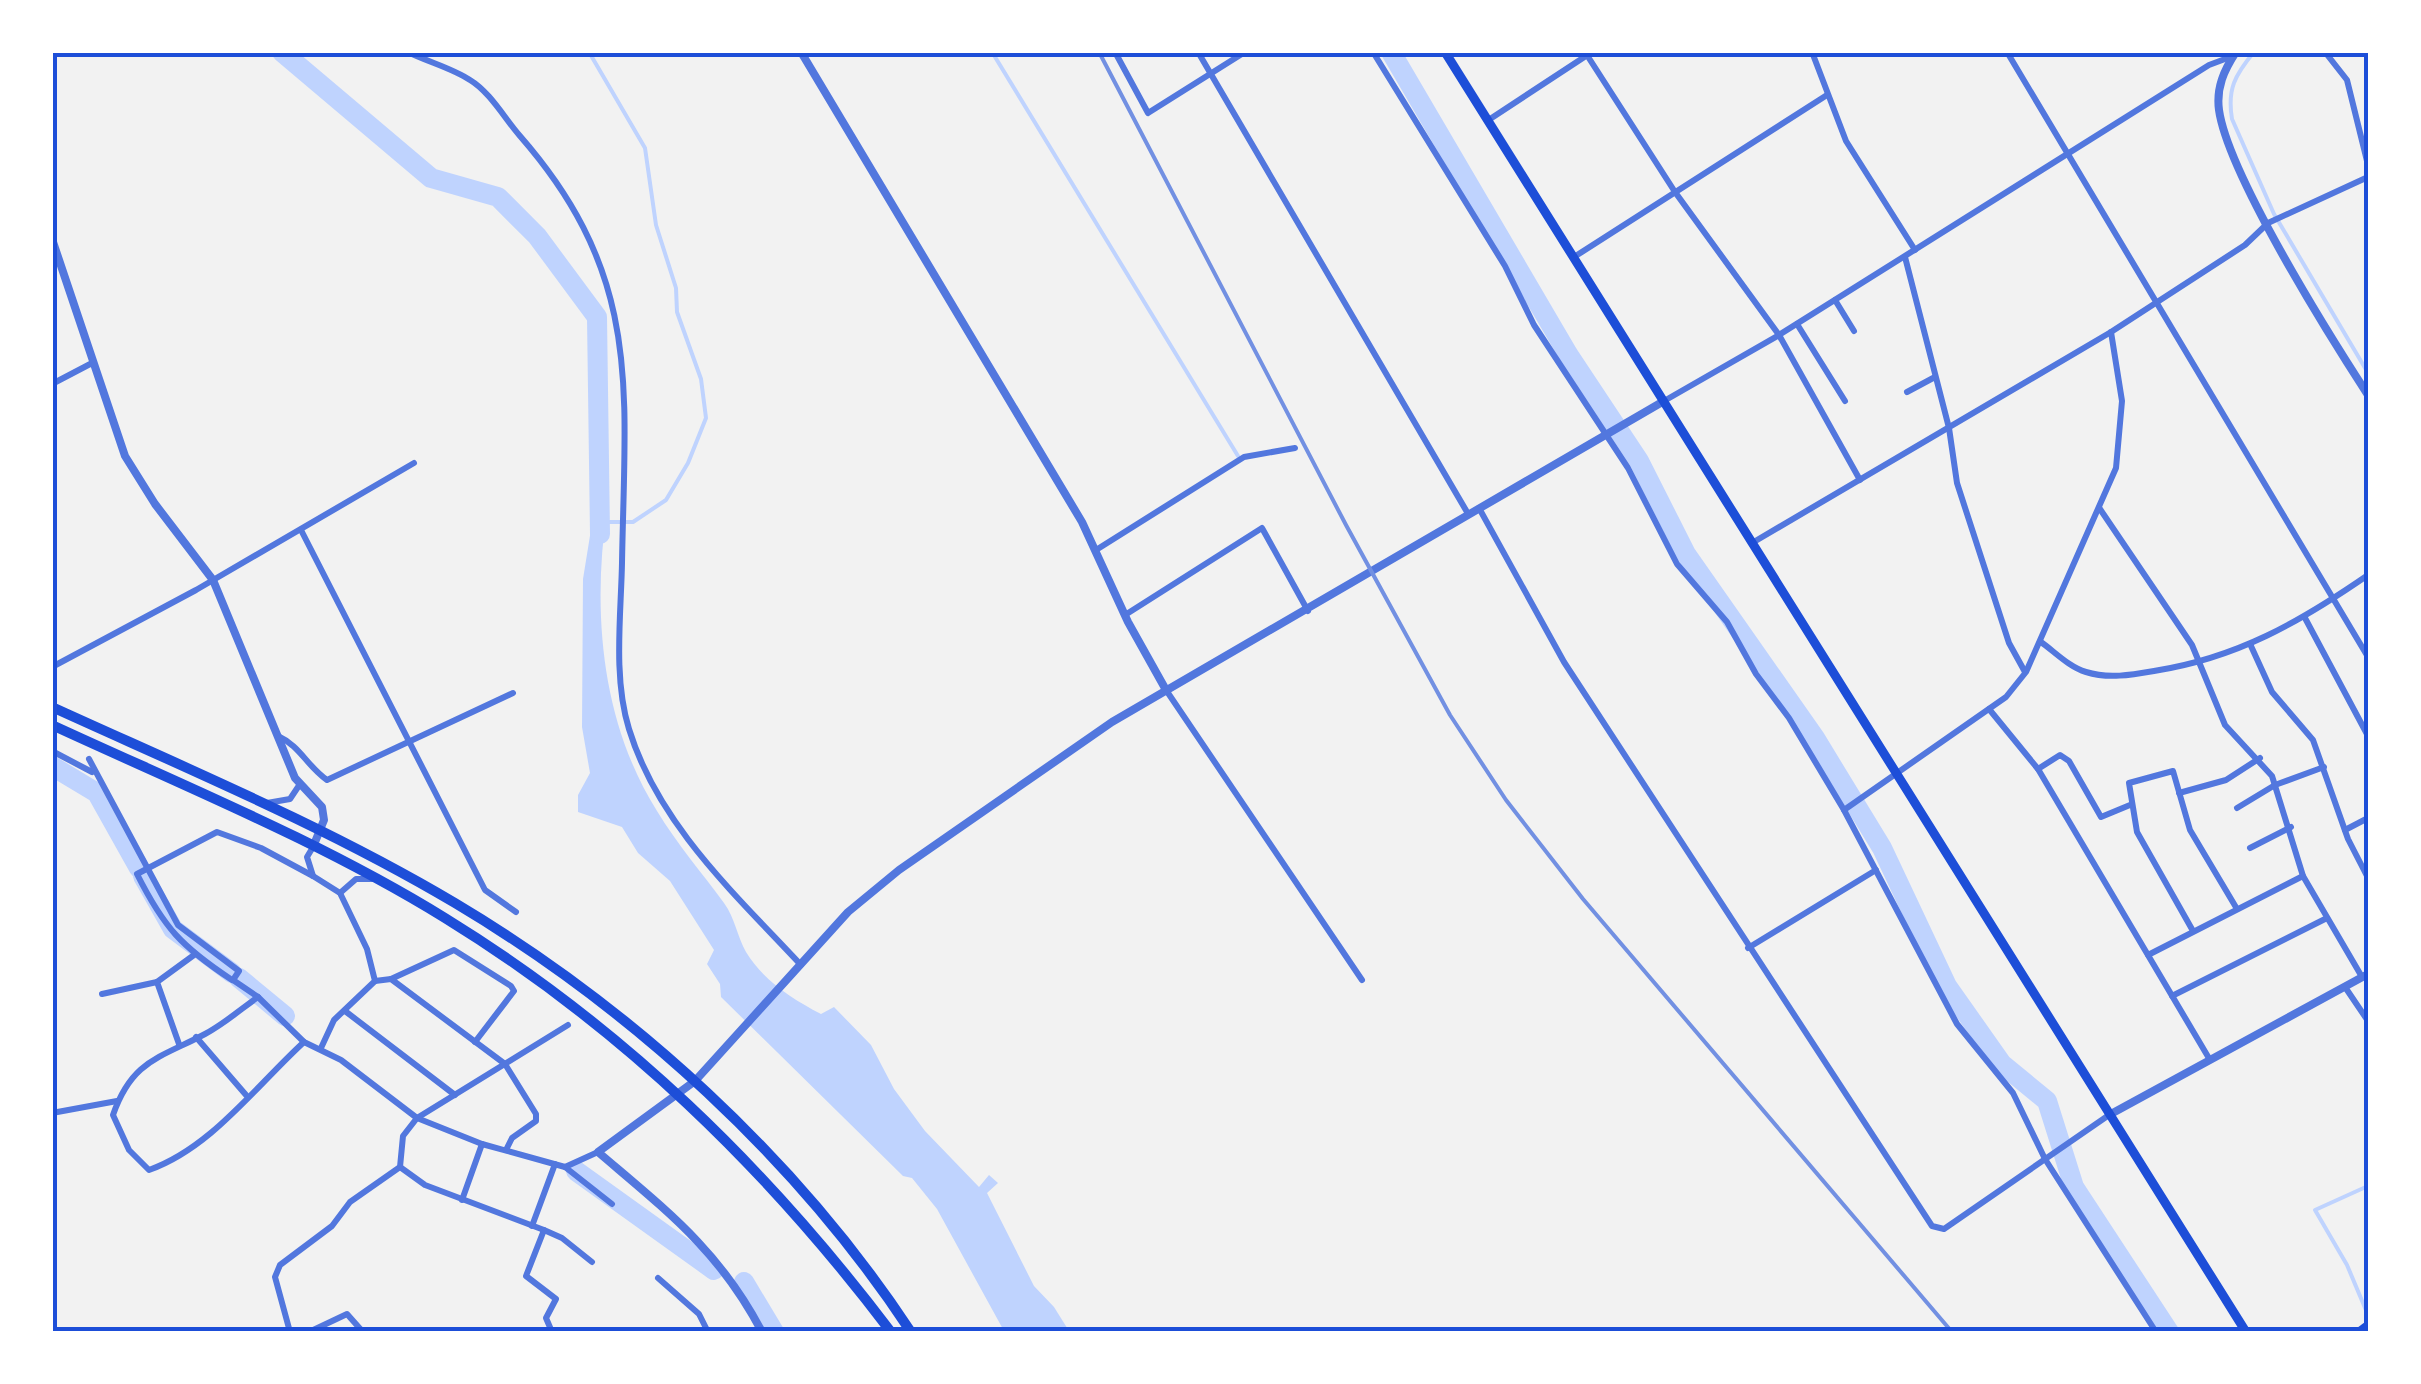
<svg xmlns="http://www.w3.org/2000/svg" width="2421" height="1384" viewBox="0 0 2421 1384" font-family="'Times New Roman',serif">
<style>
.water{fill:#bfd3fe}
.lines{fill:none;stroke-linecap:round;stroke-linejoin:round}
.stream{stroke:#bfd3fe;stroke-width:4}
.river{stroke:#bfd3fe;stroke-width:20}
.minor{stroke:#5277de;stroke-width:6}
.tertiary{stroke:#5277de;stroke-width:8}
.secondary{stroke:#1d4ed8;stroke-width:9}
.primary{stroke:#1d4ed8;stroke-width:10}
.trunk{stroke:#1d4ed8;stroke-width:10}
.rail{stroke:#7290e2;stroke-width:4}
.neatline{fill:none;stroke:#1d4ed8;stroke-width:4}
</style>
<rect width="100%" height="100%" fill="#f2f2f2"/>
<path class="water" d="M607,510c-15,101 -6,212 50,301 20,33 45,62 67,92 11,15 13,33 22,49 18,29 45,46 75,62l13,-7 37,38 23,44 31,42 54,56 10,-12 9,8 -11,10 47,93 20,21 15,24h-65l-67,-122 -25,-31 -9,-2 -182,-179 -1,-13 -13,-20 7,-14 -44,-69 -32,-28 -16,-26 -44,-15v-17l12,-22 -8,-46 1,-148 11,-68z"/>
<g class="lines">
<g class="stream">
<path d="M589,52l56,96 11,77 20,63 1,24 24,67 5,39 -18,45 -22,37 -33,22h-29"/>
<path d="M992,52l246,404"/>
<path d="M2254,52c-19,23 -27,37 -22,67l42,95 94,159"/>
<path d="M2368,1186l-53,24 32,55 21,50"/>
</g>
<g class="river">
<path d="M282,52l149,126 67,19 39,39 60,81 3,217"/>
<path d="M1391,52l177,302 71,107 47,93 129,184 67,110 65,138 55,78 45,37 27,86 95,145"/>
<path d="M52,766l45,27 42,75"/>
<path d="M143,876l30,53 59,44"/>
<path d="M239,978l46,38"/>
<path d="M576,1171l138,99"/>
<path d="M744,1282l30,50"/>
</g>
<g class="minor">
<path d="M408,52c20,10 44,16 62,28 20,12 35,39 50,56 123,141 105,252 102,427 -1,52 -9,115 7,166 29,95 106,165 172,236"/>
<path d="M1115,52l33,61 97,-61"/>
<path d="M1198,52l269,460"/>
<path d="M1373,52l132,214 29,59 94,143 49,96 50,58 29,52 33,44 55,92 113,214 56,69 32,66 111,173"/>
<path d="M1585,52l90,140 104,143 81,145"/>
<path d="M1812,52l34,89 69,109"/>
<path d="M2007,52l361,605"/>
<path d="M2325,52l22,28 21,85"/>
<path d="M1487,121l105,-69"/>
<path d="M1574,257l253,-162"/>
<path d="M1905,257l44,171 8,55 52,160 16,29"/>
<path d="M1835,300l19,31"/>
<path d="M1797,324l48,77"/>
<path d="M52,384l42,-22"/>
<path d="M1907,392l28,-15"/>
<path d="M1664,401l115,-66 430,-270 24,-9"/>
<path d="M1479,508l85,154 368,564 12,3 165,-114"/>
<path d="M2100,509l92,136 33,80 47,51 31,100 59,101"/>
<path d="M301,530l184,360 31,22"/>
<path d="M1752,543l359,-211 134,-87 23,-22 100,-46"/>
<path d="M1096,550l148,-93 51,-9"/>
<path d="M1125,615l137,-87 46,83"/>
<path d="M2305,618l63,118"/>
<path d="M2041,642c14,10 28,25 45,30 22,7 45,3 68,-1 83,-13 146,-49 214,-96"/>
<path d="M2251,646l21,46 41,48 35,99 20,39"/>
<path d="M52,667l144,-77 218,-127"/>
<path d="M1166,690l196,290"/>
<path d="M1989,709l49,60 172,291"/>
<path d="M278,736c22,10 29,30 49,44l186,-87"/>
<path d="M52,751l40,21"/>
<path d="M89,759l89,166 61,46 -6,9 25,17 46,45 37,18 76,58 65,26 83,23 33,-15"/>
<path d="M2038,769l22,-14 9,6 32,56 29,-12"/>
<path d="M2179,793l47,-13 34,-22"/>
<path d="M267,803l23,-4 10,-15"/>
<path d="M2237,808l38,-23 49,-18"/>
<path d="M1844,810l162,-113 20,-25 90,-204 6,-67 -11,-69"/>
<path d="M2345,830l23,-12"/>
<path d="M313,847l-6,10 6,19 27,17 27,56 8,32 -41,39 -13,28"/>
<path d="M2250,848l41,-21"/>
<path d="M340,893l16,-14h19"/>
<path d="M2193,931l-56,-99 -8,-49 44,-12 17,59 47,79"/>
<path d="M1748,948l128,-78"/>
<path d="M2148,955l155,-79"/>
<path d="M391,979l63,-29 57,36 3,5 -39,51"/>
<path d="M232,980c-50,-33 -68,-52 -95,-106l80,-42 44,16 52,28"/>
<path d="M375,981l16,-2 114,85 31,50v7l-24,17 -6,12"/>
<path d="M2345,987l23,34"/>
<path d="M102,994l55,-12"/>
<path d="M2172,996l155,-78"/>
<path d="M258,997c-17,12 -34,27 -53,37 -45,24 -73,26 -92,81l16,35 20,20c62,-22 106,-83 155,-128"/>
<path d="M345,1011l110,84"/>
<path d="M196,1037l50,58"/>
<path d="M179,1044l-22,-62 37,-27"/>
<path d="M52,1113l65,-12"/>
<path d="M400,1167l25,18 119,45 -18,46 30,23 -10,19 6,14"/>
<path d="M565,1167l47,37"/>
<path d="M462,1200l20,-56"/>
<path d="M532,1226l23,-62"/>
<path d="M544,1230l18,8 30,24"/>
<path d="M658,1278l41,36 9,18"/>
<path d="M290,1332l-15,-55 5,-12 52,-39 18,-24 50,-35 3,-31 14,-18 151,-93"/>
<path d="M309,1332l38,-18 16,18"/>
</g>
<g class="tertiary">
<path d="M801,52l281,470 46,100 38,68"/>
<path d="M2236,52c-12,18 -20,36 -17,58 9,64 110,225 149,285"/>
<path d="M52,239l73,217 30,48 58,76 82,198 27,29 2,13 -11,27"/>
<path d="M2109,1115l259,-141"/>
<path d="M762,1332c-43,-82 -95,-121 -164,-180l97,-71 153,-169 51,-42 213,-148 552,-321"/>
</g>
<path class="secondary" d="M1445,52l801,1280"/>
<path class="primary" d="M2360,1332l8,-6"/>
<g class="trunk">
<path d="M52,707c136,62 275,120 403,196 178,106 342,256 456,429"/>
<path d="M52,725c132,61 270,117 393,193 177,109 321,249 446,414"/>
</g>
<path class="rail" d="M1099,52l247,473 104,190 56,85 77,99 369,433"/>
</g>
<rect width="2421" height="1384" fill="none" stroke="#ffffff" stroke-width="110"/>
<rect x="55" y="55" width="2311" height="1274" class="neatline"/>
</svg>
